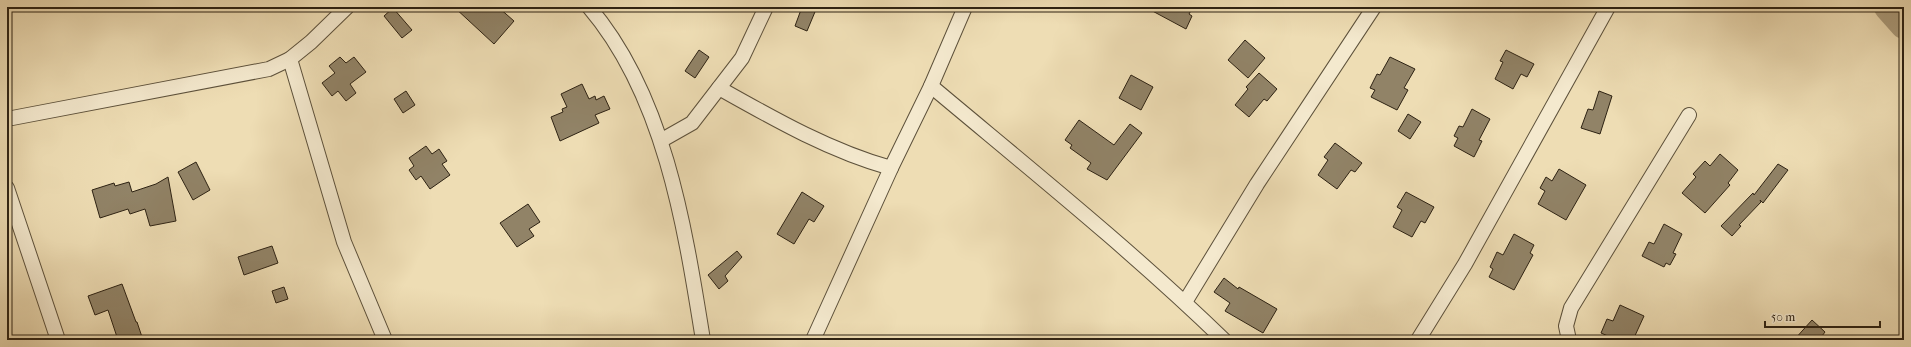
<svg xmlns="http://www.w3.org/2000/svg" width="1911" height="347" viewBox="0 0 1911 347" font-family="'IM FELL French Canon',serif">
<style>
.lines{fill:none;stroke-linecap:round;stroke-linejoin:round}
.river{stroke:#ac9d7d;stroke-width:28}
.building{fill:#918367;stroke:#2d2213}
.street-casing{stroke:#5d513b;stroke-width:16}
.street{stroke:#f4e9ce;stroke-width:14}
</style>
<rect width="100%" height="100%" fill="#eeddb4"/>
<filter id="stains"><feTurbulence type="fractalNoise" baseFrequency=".005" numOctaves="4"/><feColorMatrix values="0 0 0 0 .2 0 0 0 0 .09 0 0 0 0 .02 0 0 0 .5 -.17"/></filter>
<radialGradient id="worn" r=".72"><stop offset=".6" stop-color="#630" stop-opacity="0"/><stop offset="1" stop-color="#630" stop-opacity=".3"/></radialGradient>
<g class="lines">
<path class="river" d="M1888,7l16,18"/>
</g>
<g class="building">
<path d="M454,7h44l16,14 -20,23z"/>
<path d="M802,7h15l-10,24 -12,-5z"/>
<path d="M1145,7h48l-4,7 3,2 -6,13z"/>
<path d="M393,8l19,22 -10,8 -18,-22z"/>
<path d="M1245,40l20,18 -17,20 -20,-18z"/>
<path d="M699,50l10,7 -14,21 -10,-7z"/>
<path d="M1506,50l28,14 -7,13 -6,-3 -8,15 -18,-10 8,-17 -3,-1z"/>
<path d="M340,57l6,6 8,-6 12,15 -16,12 6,9 -10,8 -8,-10 -6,5 -10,-13 13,-10 -6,-7z"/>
<path d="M1390,57l25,12 -11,19 4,2 -11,20 -26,-13 4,-7 -5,-2 7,-14 3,1z"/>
<path d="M1259,73l18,16 -10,12 -3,-2 -15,18 -14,-12 13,-16 -2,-2z"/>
<path d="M1131,75l22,12 -12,23 -22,-12z"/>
<path d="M582,84l7,15 6,-3 1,4 8,-4 6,13 -15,6 4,8 -39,18 -9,-24 12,-5 -1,-3 5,-2 -6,-13z"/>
<path d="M406,91l9,14 -12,8 -9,-14z"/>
<path d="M1599,91l13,5 -12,38 -19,-6 7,-19 5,1z"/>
<path d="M1472,109l18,10 -11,21 3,1 -8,16 -20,-11 4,-8 -4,-2 5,-10 4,1z"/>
<path d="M1408,114l13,8 -11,17 -12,-8z"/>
<path d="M1079,120l35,25 16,-21 12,9 -35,47 -20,-11 4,-6 -21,-15 2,-3 -7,-5z"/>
<path d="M1335,143l27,20 -7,9 -4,-2 -14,19 -19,-14 10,-15 -4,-3z"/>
<path d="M426,146l6,8 7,-5 8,12 -5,3 8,11 -20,14 -9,-13 -5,4 -7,-10 5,-4 -5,-8z"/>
<path d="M1720,154l18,16 -10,13 2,2 -25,28 -23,-20 14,-16 -3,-3 12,-13 5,5z"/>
<path d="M196,162l14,28 -17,10 -15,-28z"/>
<path d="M1778,164l10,6 -25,33 -3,-3 1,2 -22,23 2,1 -9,10 -11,-10 32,-33 1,2z"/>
<path d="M1559,169l27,16 -20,35 -28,-16 7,-13 -5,-3 6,-11 6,4z"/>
<path d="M168,177l8,44 -26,5 -5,-17 -15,5 -2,-5 -28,9 -8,-28 22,-7 1,3 14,-4 3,10 24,-8z"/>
<path d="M802,192l22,14 -10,16 -5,-3 -15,25 -17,-10z"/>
<path d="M1406,192l28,15 -9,16 -4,-2 -9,16 -19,-10 9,-17 -5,-3z"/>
<path d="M528,204l12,18 -11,7 5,7 -17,11 -17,-24z"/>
<path d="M1664,224l18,10 -9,19 3,1 -6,11 -4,-2 -2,4 -22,-11 7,-14 5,2z"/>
<path d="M1514,234l20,11 -4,8 3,2 -19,35 -25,-13 4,-8 -3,-2 7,-15 6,3z"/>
<path d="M272,246l6,17 -34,12 -6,-18z"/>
<path d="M737,251l5,6 -17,19 3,5 -9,8 -11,-14z"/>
<path d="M1224,278l14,11 1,-2 38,22 -14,24 -38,-22 5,-8 -16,-11z"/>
<path d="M122,284l14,38h1l6,18h-25l-10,-30 -13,5 -7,-19z"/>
<path d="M284,287l4,12 -12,4 -4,-12z"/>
<path d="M1620,305l24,11 -11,24h-16l-16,-7 6,-14 6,2z"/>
<path d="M1812,320l13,12 -6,8h-25z"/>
</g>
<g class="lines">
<defs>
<g id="street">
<path d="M589,7c76,89 96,221 114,333"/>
<path d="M290,59l54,183 41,98"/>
<path d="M931,86c99,83 200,164 293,254"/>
<path d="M719,88c55,31 111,63 172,80"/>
<path d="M7,119l262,-50 21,-10 21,-17 36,-35"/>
<path d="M662,140l30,-17 50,-65 24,-51"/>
<path d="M7,188l51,152"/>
<path d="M1185,302l72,-118 117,-177"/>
<path d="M813,340l78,-172 40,-82 34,-79"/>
<path d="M1418,340l47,-76 143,-257"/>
<path d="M1569,340l-3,-14 5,-18 118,-193"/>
</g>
</defs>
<use href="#street" class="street-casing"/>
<use href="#street" class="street"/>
</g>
<rect width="1911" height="347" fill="none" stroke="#eeddb4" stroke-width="24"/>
<rect x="8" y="8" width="1895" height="331" fill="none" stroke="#2d2213" stroke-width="2"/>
<rect x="12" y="12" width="1887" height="323" fill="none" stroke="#2d2213"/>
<path d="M1765 321v6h115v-6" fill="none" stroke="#2d2213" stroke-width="2"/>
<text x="1771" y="321" font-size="12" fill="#2d2213" stroke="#f4e9ce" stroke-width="3" paint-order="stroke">50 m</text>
<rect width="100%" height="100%" filter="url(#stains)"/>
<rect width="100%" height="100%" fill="url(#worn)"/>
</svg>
